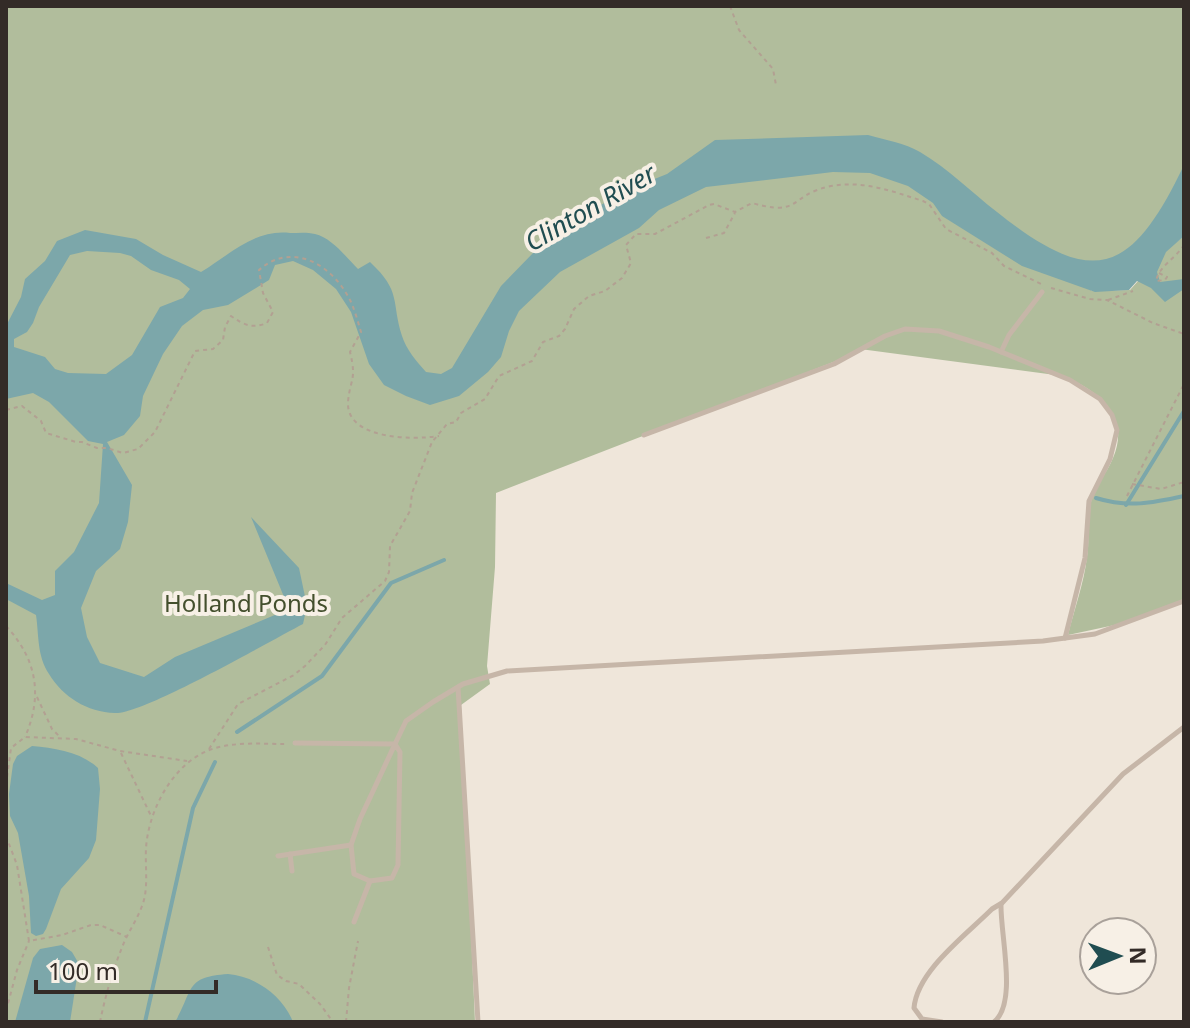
<svg xmlns="http://www.w3.org/2000/svg" width="1190" height="1028" viewBox="0 0 1190 1028" font-family="'Noto Sans',sans-serif">
<style>
.green{fill:#b1bd9c}
.water{fill:#7ca7aa;fill-rule:evenodd}
.lines{fill:none;stroke-linecap:round;stroke-linejoin:round}
.stream{stroke:#7ca7aa;stroke-width:4}
.path{stroke:#b2a092;stroke-width:2;stroke-dasharray:4 4;stroke-linecap:butt}
.service{stroke:#c6b6a8;stroke-width:5}
.labels{text-anchor:middle;dominant-baseline:central;stroke-width:8;stroke-linejoin:round;paint-order:stroke}
.park-label{font-size:24px;fill:#434f2d;stroke:#f7f0e6}
.water-label{font-size:26px;font-style:italic;fill:#204d51;stroke:#f7f0e6}
</style>
<rect width="100%" height="100%" fill="#efe6da"/>
<path class="green" d="M6,6h1178v194l-93,91 39,-1 36,-40 18,-14v363l-60,24 -56,12c6,-25 16,-52 19,-78 3,-17 -1,-38 4,-55 4,-16 16,-29 22,-44 18,-42 -14,-67 -50,-82l-203,-27 -24,12 -340,132 -1,74 -8,99 3,18 -29,21 14,317h-469z"/>
<g class="water">
<path d="M868,135c17,5 37,8 52,17 29,17 51,40 77,60 97,78 135,62 187,-47v71l-18,16 -9,20 3,10 24,-3v10l-19,13 -14,-14 -14,-7 -8,9 -34,2 -73,-26 -80,-50 -9,-13 -25,-17 -38,-13 -37,-1 -127,15 -47,23 -20,18 -79,44 -41,39 -10,20 -8,26 -13,15 -29,24 -29,9 -24,-9 -22,-11 -15,-21 -18,-52 -15,-23 -23,-19 -20,-9 -18,4 -6,15 -41,25 -25,5 -21,16 -19,28 -20,42 -3,20 -16,19 -17,7 25,43 -4,37 -8,27 -24,22 -15,37 6,29 13,26 44,14 31,-20 114,-48 -38,-92 48,51 8,38 -4,18c-33,17 -161,91 -188,89 -28,-1 -52,-16 -66,-39 -12,-18 -10,-39 -13,-59l-30,-16v-16l36,17 13,-5v-24l19,-19 25,-49 4,-59 -15,-3 -39,-39 -16,-9 -27,6v-73l15,-29 4,-18 20,-18 12,-20 28,-11 51,9 27,16 38,17c30,-18 53,-43 89,-39 8,0 17,-1 25,1 17,4 31,23 43,35l12,-7c32,30 21,39 32,74 4,13 15,26 24,36l15,2 11,-6 49,-82 33,-34 57,-42 46,-24 30,-12 48,-34zM87,251l33,2 11,3 20,14 28,10 11,9 -7,9 -23,9 -28,48 -26,19 -38,-1 -13,-4 -10,-12 -31,-10v-8l13,-7 6,-9 6,-16 31,-52z"/>
<path d="M32,746c23,2 49,6 66,22l2,21 -4,51 -7,18 -28,31 -15,40 -3,5 -7,2 -5,-3 -2,-37 -11,-63 -8,-17 -1,-22 4,-30 4,-8z"/>
<path d="M62,945l10,7 7,12 -9,58h-55l18,-64 7,-9z"/>
<path d="M228,974c27,2 55,22 65,48h-118c19,-32 9,-45 53,-48z"/>
</g>
<g class="lines">
<g class="stream">
<path d="M1096,498c32,10 56,5 88,-2"/>
<path d="M1126,505l58,-94"/>
<path d="M237,732l85,-56 69,-93 53,-23"/>
<path d="M145,1022l48,-214 22,-46"/>
</g>
<g class="path">
<path d="M730,6l9,24 34,39 3,16"/>
<path d="M706,238l18,-5 11,-20"/>
<path d="M1159,273l8,4 -2,3 -9,1c3,-15 19,-22 28,-36"/>
<path d="M1051,288l39,11 17,1 46,23 31,11"/>
<path d="M1108,300l25,-9"/>
<path d="M6,410l16,-4 19,15 5,12 30,9h6l15,6h10l16,5 15,-4 17,-17 40,-81 18,-2 10,-9 2,-13 6,-11c13,9 21,13 36,7l6,-11 -10,-19 -4,-23c34,-30 75,-4 92,32 4,9 7,20 10,30l-11,20c7,28 0,27 -2,50 -2,38 66,38 91,34"/>
<path d="M1132,484l29,5 23,-7"/>
<path d="M1127,496l57,-112"/>
<path d="M6,626c31,33 37,70 19,111"/>
<path d="M37,697l15,32 7,7"/>
<path d="M209,749l29,-45 56,-29 11,-9 20,-21 17,-27 43,-37 4,-9 1,-26 20,-35 2,-18 20,-51 15,-18 9,-2 5,-9 24,-14 14,-23 33,-15 11,-19 16,-6 6,-7 9,-20 15,-13 16,-5 17,-13 9,-15 -5,-18 10,-11h19l54,-29 5,-1 21,8 17,-9c49,14 37,-7 75,-16 34,-8 64,4 96,14l6,3 17,25 46,24 12,13 37,18"/>
<path d="M121,753l30,63"/>
<path d="M6,785l5,-37 14,-11 51,2 44,12 67,10"/>
<path d="M6,836l11,29 12,76 33,-6 29,-10h9l27,12"/>
<path d="M268,947l9,28 9,6 13,3 21,20 13,18"/>
<path d="M6,1011l11,-41 12,-29"/>
<path d="M100,1022c5,-25 13,-53 23,-77 7,-17 19,-32 22,-50 3,-19 -1,-38 2,-56 5,-34 27,-74 60,-88 23,-10 55,-7 79,-7"/>
<path d="M346,1022l3,-34 9,-47"/>
</g>
<g class="service">
<path d="M1001,352l8,-17 33,-43"/>
<path d="M644,435l190,-71 51,-28 20,-7 34,2 50,16 81,33 30,19 12,16 5,15 -7,29 -21,42 -4,57 -20,80"/>
<path d="M458,687l20,335"/>
<path d="M295,743l100,1 11,-23 27,-19 30,-18 44,-13 536,-30 52,-7 89,-33"/>
<path d="M395,744l5,8 -2,113 -6,13 -22,3 -16,-7 -3,-29 9,-26z"/>
<path d="M290,854l2,17"/>
<path d="M278,856l73,-11"/>
<path d="M354,922l16,-41"/>
<path d="M942,1022l-20,-3 -8,-11c3,-37 52,-73 78,-99l10,-6 121,-129 61,-47"/>
<path d="M994,1022c24,-19 6,-88 7,-118"/>
</g>
</g>
<g class="labels">
<g class="park-label">
<text x="246" y="602">Holland Ponds</text>
</g>
<g class="water-label">
<text transform="translate(590 207) rotate(-30)">Clinton River</text>
</g>
</g>
<rect width="1190" height="1028" fill="none" stroke="#332b27" stroke-width="16"/>
<g transform="translate(1118 956) rotate(89)"><circle r="38" fill="#f7f0e6" stroke="#a9a19a" stroke-width="2"/>
<path d="M0-6L14 30L0 20L-14 30Z" fill="#204d51"/>
<text y="-12" font-size="22" font-weight="bold" text-anchor="middle" fill="#332b27">N</text>
</g>
<path d="M36 980v12h180v-12" fill="none" stroke="#332b27" stroke-width="4"/>
<text x="48" y="980" font-size="24" fill="#332b27" stroke="#f7f0e6" stroke-width="6" paint-order="stroke">100 m</text>
</svg>
